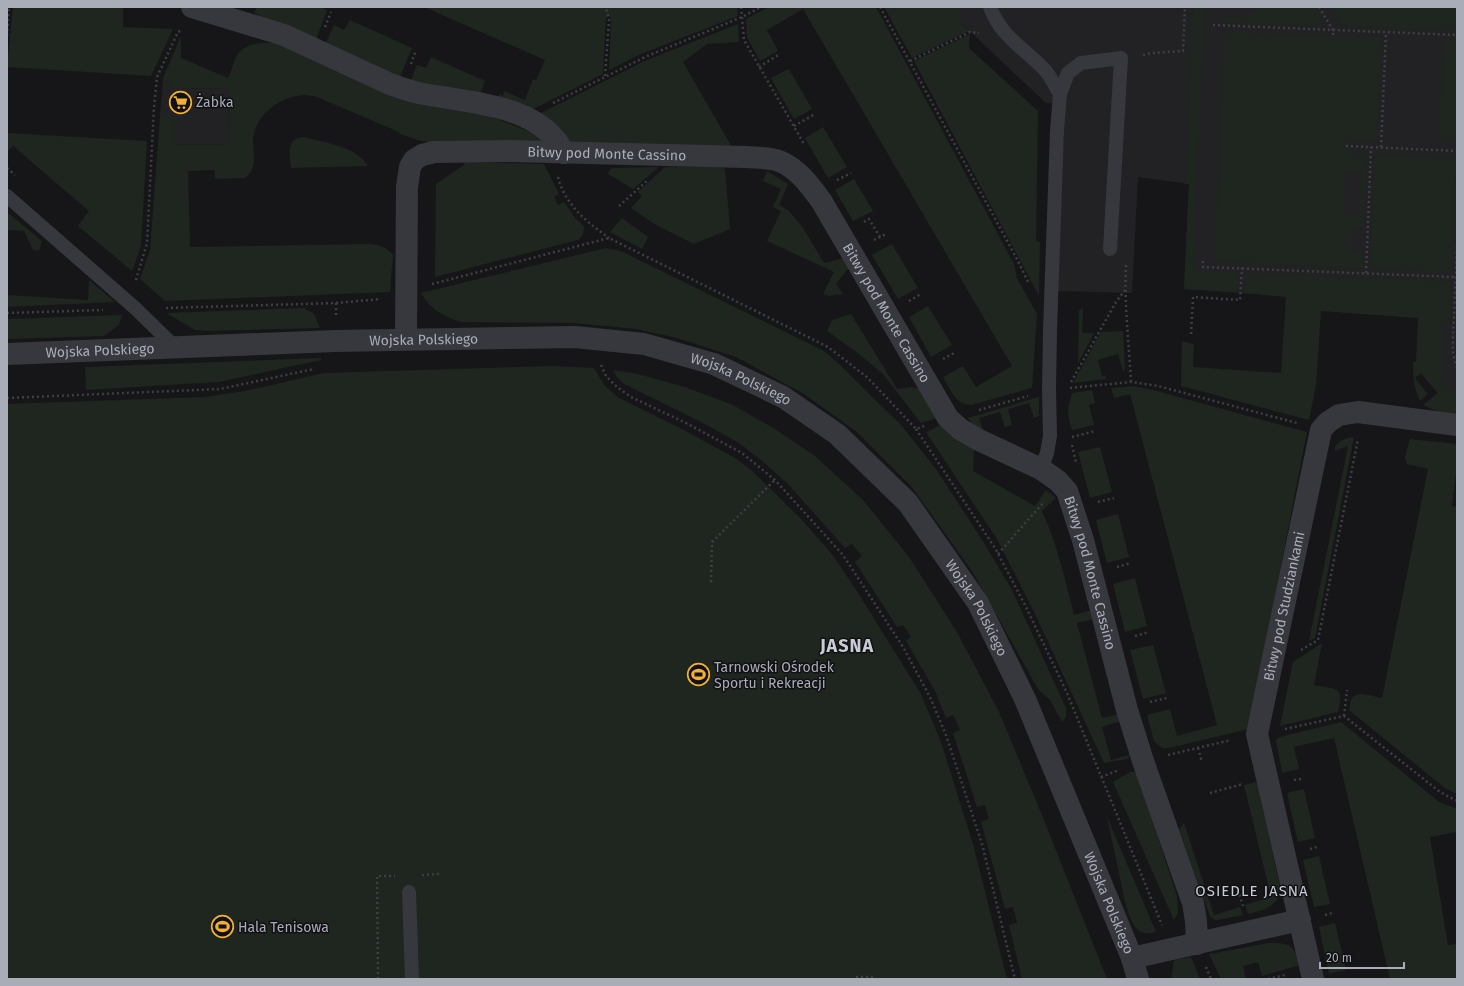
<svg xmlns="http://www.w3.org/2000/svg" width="1464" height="986" viewBox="0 0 1464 986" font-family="'Fira Sans',sans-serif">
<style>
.built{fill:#222225}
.green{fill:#1e261f;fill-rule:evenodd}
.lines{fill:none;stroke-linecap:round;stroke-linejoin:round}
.path{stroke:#3d3f44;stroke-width:2.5;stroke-dasharray:2 3;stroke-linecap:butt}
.lane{stroke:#37383d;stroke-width:14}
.street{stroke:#37383d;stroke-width:22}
.labels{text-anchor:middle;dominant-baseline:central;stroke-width:3;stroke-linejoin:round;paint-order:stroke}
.poi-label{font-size:14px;fill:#a8adb8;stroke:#111113;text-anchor:start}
.street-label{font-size:14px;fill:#a8adb8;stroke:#111113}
.neighbourhood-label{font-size:15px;letter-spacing:1px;fill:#c9ccd4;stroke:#111113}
.district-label{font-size:18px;font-weight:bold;letter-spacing:1px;fill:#c9ccd4;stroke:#111113}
</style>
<rect width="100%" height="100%" fill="#161618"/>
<g class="built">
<path d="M960,7h497v405l-4,-1 -35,-41 4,-64 -238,-17 5,-105 -51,-7 -6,116 -75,-2 8,-187 -19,-1 -86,-81z"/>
<path d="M163,78l11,11 54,-1 1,56 -55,1v-29h-14z"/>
</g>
<g class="green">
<path d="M13,7h110v20l50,2 -22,47 -144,-9z"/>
<path d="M257,7h63l7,3 -11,30 -62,-27z"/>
<path d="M424,7h313l1,9 -97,38 -32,16 2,-50 -1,-4 -4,2 -3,56 -74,37 -31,-12 1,-5 4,2 1,-5 21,9 8,-21 3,1 9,-20z"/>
<path d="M769,7h107l138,257 3,14 20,36 -5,74 -61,17c-16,-1 -21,-16 -28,-28l20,-11 13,21 36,-21 -209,-357 -36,21 11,21 -18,10 -13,-24 -1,-18z"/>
<path d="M884,7h76v15l9,9 -57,27z"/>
<path d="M1193,7h12l-12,263 46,2 -2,20 -53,-3 5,-105h-4z"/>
<path d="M1261,7h55l5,8v11l-96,-4v-3l22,-4z"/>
<path d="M1327,7h130v24l-118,-6 -2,-15h-9z"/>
<path d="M350,20l62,28 -12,29 -75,-32 9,-20 10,5z"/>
<path d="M738,24l1,18 -32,2 -24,18 50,87 -159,-4 -12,-13 -25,-17 110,-55z"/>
<path d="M1225,32l157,6 -5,101h-31v14l21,1 -3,73h-12l-1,25 12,1 -1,15 -148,-7zM1345,171h16l-2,46 -15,-1z"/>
<path d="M970,34l-1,14 69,63 -2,130 4,1 -1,54 -125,-235z"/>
<path d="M181,36v22l47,20c3,-6 5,-14 8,-21 7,-14 25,-15 39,-14l204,69 72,28 3,5 -118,-2 -15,-2 -21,-7 -1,-2 -82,-35c-12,-3 -22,-2 -33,3 -16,7 -30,22 -31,40 0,13 5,29 -8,38l-30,1v-9l-27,1 2,76 180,-3c10,1 16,3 23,11l-3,37 -225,9 -25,-22 10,-29 10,-134 14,-1v30l55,-1 -1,-56 -55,1 -10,-11z"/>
<path d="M1443,39l14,1v102h-18z"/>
<path d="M431,57l54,24 -5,13 -69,-14 6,-15 9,3z"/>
<path d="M789,69l23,40 -18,10 -23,-41z"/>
<path d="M823,127l24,40 -19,11 -23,-40z"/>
<path d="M7,133l140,8 -6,105 -9,25 -54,-45 11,-15 -76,-65 -6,6z"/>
<path d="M304,137c21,6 52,9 64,29l-77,2c-1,-14 -6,-30 13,-31z"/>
<path d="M1375,155l81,3 -4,114 -82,-3z"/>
<path d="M465,162l79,2 15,30 -5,3 4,8 6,-3 12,17 8,7c0,6 -1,10 -6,14l-143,37 1,-93 28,-19z"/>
<path d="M720,166l5,3 5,60 -36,15 -38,-19 -25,-17 11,-12 -4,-4 27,-25z"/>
<path d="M659,167l-26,22 -25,-15 2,-5 3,-1z"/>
<path d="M767,171l21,13 -9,21 10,6 14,17 21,35 20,-5 5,10 -13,16 7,10 -14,2 -6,-2 11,-22 -67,-31 14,-30 -8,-4 8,-18 -18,-8z"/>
<path d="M854,179l19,32 -20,10 -18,-31z"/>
<path d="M7,212l35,29 -3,10 -6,-1 -9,-19 -17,-1z"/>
<path d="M622,218l26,19 -6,12 -32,-17z"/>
<path d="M892,244l26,44 -20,11 -26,-44z"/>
<path d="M606,248l15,3 203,100 15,13 63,62 34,43 48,74 28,47 54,118v9l-4,5 -12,-22 -12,-11 -66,-118 -61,-85 -54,-54 -53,-38 -68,-37 -59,-19 -41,-9 -63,-6 -112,-1c-17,-5 -31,-13 -40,-29z"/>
<path d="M1246,273l205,9 -1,39 -7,5 -1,57 9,7h6v26l-12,-1 -22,-10 15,-12 -17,-20 -6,5 13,16 -8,7c-6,-13 -7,-24 -7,-39h3l2,-44 -97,-7 -5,74 -7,35 -128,-34 1,-45 12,3 -1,23 88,6 5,-76 -42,-4z"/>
<path d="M89,280l26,22 -108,5v-12l81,5z"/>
<path d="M928,306l24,39 -21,12 -22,-40z"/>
<path d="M304,308l10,6 6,14 -116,3 -9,-1 -29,-17z"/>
<path d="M1083,308l-1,25h12l-16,30 1,-52z"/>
<path d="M851,314l46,75 14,-2 9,2 17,29 -16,5 -38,-49 -28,-23 -28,-20 5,-11z"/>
<path d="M122,315l-3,10 -15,11 -97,3v-20z"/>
<path d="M1123,331l2,39 -2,1 -5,-17 -20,6 4,16 3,-1 1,4 -33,4 28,-51z"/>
<path d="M321,358v2l-102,22 -133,8 -1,-23z"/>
<path d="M552,366l42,2 11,18 14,12 61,30 55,30 15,11 51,50 30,34 24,35 66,106 20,48 32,102 34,135h-1000v-575l197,-7 41,-6 79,-18z"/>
<path d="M613,370l25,4 47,13 48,18 42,24 40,27 48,44 46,57 48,75 42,80 43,103 65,164h-85l-13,-54 8,-2 -4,-16 -8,2 -24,-87 8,-3 -4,-14 -8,2 -24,-74 7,-3 -7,-15 -7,3 -11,-27 -29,-50 5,-4 -8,-12 -6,2 -42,-65 7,-6 -10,-12 -7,4 -57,-64 -26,-23 -23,-18 -36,-20 -79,-39 -7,-7z"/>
<path d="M1134,386l19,4 154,42 -58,297 -80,19h-7l-8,-7 -7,-26 23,-6 7,27 40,-11 -87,-331 -16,4 -3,-10z"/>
<path d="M1092,390l3,13 -6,2 5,20 -22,5c-5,-16 -5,-20 0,-37z"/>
<path d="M1039,397v19l-5,2 -5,-15 -21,6 4,16 -7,2 -5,-15 -21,6 5,15 -12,-9 -4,-6z"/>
<path d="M943,424l31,25 -1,22 62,35 11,-16 10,8 -14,13c15,33 23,68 32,104l18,-5 2,9 -17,4 25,95 17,-4 2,7 -19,6 9,33 19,-5 -3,4 -23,4 -68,-147 -39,-77 -71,-107z"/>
<path d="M1354,437l-39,201 -6,3 39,-195 -13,5v-4c5,-7 11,-9 19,-10z"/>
<path d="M1410,439l47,5v22l-5,40 5,1v287l-11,-5 -97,-79c1,-3 1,-7 2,-10 4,-11 23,-3 31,-2l46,-229 -21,-5 -2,-6 4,-17z"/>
<path d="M1100,447l12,45 -22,6 -12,-46z"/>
<path d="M1118,514l11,43 -22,6 -11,-43z"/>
<path d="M1135,578l12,48 -22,6 -12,-48z"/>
<path d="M1322,643l-8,42c22,5 31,0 24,27l-58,14 13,-64z"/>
<path d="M1153,645l13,48 -23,6 -13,-49z"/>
<path d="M1341,722l98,80 18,7v23l-27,5 18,108 9,-1v35h-67l-56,-241 -40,9 5,22 -17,4 -6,-33 4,-3z"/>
<path d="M1130,772h5l3,4 39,120 1,17 -4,7 -61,-138z"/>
<path d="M1257,782l23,105c0,19 -16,23 -32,27l-3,-9 26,-8 -27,-112z"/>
<path d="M1304,789l11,49 -17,4 -11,-49z"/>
<path d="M1107,817l49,115c-7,2 -15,2 -20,-4 -9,-12 -13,-36 -16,-50 -4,-20 -9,-41 -13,-61z"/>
<path d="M1184,823l30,92 26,-8 3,8 -26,5 -4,-1 -3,-3 -31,-86z"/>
<path d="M1319,856l11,48 -16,3 -11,-47z"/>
<path d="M1335,923l11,47 -17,4 -10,-47z"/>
<path d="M1269,943c21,0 25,2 31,22l-38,11 -4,-14 -15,4 3,13h-25l-12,-25z"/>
<path d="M1191,957l9,22h-29l3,-19z"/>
</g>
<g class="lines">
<g class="path">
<path d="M741,7l3,33 60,104"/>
<path d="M880,7l138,254 11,23"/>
<path d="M1319,7l14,23v6"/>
<path d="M1213,25l244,10"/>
<path d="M325,27l6,-15"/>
<path d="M7,36l2,-29"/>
<path d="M1143,55l8,-2 32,-2 2,-44"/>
<path d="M910,61l60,-29 9,1"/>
<path d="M411,64l5,-14"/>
<path d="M759,67l21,-13"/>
<path d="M605,76l4,-56 -3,-13"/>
<path d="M553,103l92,-46 97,-40 19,-10"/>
<path d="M794,126l21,-12"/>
<path d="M1346,146l111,5"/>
<path d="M1381,147l5,-115"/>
<path d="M7,168l8,7"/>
<path d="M558,177c7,28 29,45 51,61"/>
<path d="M837,180l14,-7"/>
<path d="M619,206l28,-25"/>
<path d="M864,222l5,-3 11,18"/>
<path d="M874,240l12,-6"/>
<path d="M1203,261v6l253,10"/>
<path d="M1126,265c-2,39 3,78 5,117"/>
<path d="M1366,273l5,-126"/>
<path d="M136,280l11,-37 7,-136 3,-30 21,-45 4,-2"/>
<path d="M432,284l177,-46 219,109 40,31 48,51 8,-3"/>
<path d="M909,301l12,-7"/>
<path d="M336,303l45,-4"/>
<path d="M166,308l170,-5v13"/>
<path d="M7,313l96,-3"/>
<path d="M1191,334l2,-37 47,3 2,-32"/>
<path d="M943,359l13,-7"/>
<path d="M601,365l5,11 11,11 14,10 55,26 56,30 33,27 68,75 60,92 27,50 16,38 36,109 33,135"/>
<path d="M1457,368l-4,-14v-15l4,-93"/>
<path d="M1071,382l45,-80 9,-12"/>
<path d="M1070,388l61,-6 27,4 139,37"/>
<path d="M7,398l213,-9 94,-20"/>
<path d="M979,410l49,-14"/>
<path d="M916,429l79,119 30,57 42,88 95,232"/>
<path d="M1072,437l23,-6"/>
<path d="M1072,445l4,17"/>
<path d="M1098,502l16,-4"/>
<path d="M998,554l45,-51"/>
<path d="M1117,567l14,-4"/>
<path d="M711,582l1,-40 63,-62"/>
<path d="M1135,636l14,-4"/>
<path d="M1301,650l17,-10 40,-201"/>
<path d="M1150,702l17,-4"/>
<path d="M1344,716l3,-26"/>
<path d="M1285,729l59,-13 96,76 17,9"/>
<path d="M1198,748l4,14"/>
<path d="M1168,755l63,-15"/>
<path d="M1101,777l18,-7"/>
<path d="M1294,780l7,-1"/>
<path d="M1210,793l33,-9"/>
<path d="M1310,849l7,-2"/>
<path d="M422,875l17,-1"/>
<path d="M1238,890l5,16"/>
<path d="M1325,915l7,-2"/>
<path d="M1206,967l5,12"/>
<path d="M856,977h20"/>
<path d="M378,979l-1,-103h18"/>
<path d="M1268,979l17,-4"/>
</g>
<g class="lane">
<path d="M990,7c11,30 34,41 55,63 6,7 10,16 15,24"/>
<path d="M7,196l128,112 41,40"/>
<path d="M1041,469l6,-16 3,-17 -1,-46 1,-60 7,-199 3,-37 8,-21 13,-10 40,-5 -11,191"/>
<path d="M409,892l3,87"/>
</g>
<g class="street">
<path d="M192,7l92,28 106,49c9,3 19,7 29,9 47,10 121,10 145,60"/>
<path id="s1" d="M406,339l1,-152 3,-20 4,-7 8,-5 12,-3 76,-1 235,6c11,1 24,0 34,4 19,7 32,26 43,41l126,216 12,11 19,11 62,29 17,12 9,10 16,49 44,170 16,51 50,142 3,18 1,23"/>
<path id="s2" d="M7,354l328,-13 240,-4 69,7 70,20 69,33 54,37 71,69 70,100 47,96 107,259 6,21"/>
<path d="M1132,958l168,-38"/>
<path id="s3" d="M1313,979l-56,-245 64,-304 7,-8 11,-7 19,-3 99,13"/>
</g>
</g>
<defs>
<symbol id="supermarket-ring" viewBox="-11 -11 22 22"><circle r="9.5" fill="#111113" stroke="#f2b134" stroke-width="1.5"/><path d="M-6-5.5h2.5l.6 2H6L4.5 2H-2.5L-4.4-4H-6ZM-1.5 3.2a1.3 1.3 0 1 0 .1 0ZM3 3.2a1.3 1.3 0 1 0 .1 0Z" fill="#f2b134"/></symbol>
<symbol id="stadium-ring" viewBox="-11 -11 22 22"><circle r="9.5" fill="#111113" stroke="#f2b134" stroke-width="1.5"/><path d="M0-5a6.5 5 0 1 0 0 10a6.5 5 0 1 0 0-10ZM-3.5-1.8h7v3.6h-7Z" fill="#f2b134"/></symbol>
</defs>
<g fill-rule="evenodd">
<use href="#supermarket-ring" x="168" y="90" width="25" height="25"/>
<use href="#stadium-ring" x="686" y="662" width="25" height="25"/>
<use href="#stadium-ring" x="210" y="914" width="25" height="25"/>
</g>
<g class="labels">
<g class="poi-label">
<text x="196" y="102">Żabka</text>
<text x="714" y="667">Tarnowski Ośrodek<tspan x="714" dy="16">Sportu i Rekreacji</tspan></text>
<text x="238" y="927">Hala Tenisowa</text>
</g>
<g class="street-label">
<text stroke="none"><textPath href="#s1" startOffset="375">Bitwy pod Monte Cassino</textPath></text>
<text stroke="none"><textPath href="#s1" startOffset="736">Bitwy pod Monte Cassino</textPath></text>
<text stroke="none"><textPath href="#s2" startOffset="417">Wojska Polskiego</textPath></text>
<text stroke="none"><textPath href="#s2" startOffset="93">Wojska Polskiego</textPath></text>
<text stroke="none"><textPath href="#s2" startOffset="741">Wojska Polskiego</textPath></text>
<text stroke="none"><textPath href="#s1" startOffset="1084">Bitwy pod Monte Cassino</textPath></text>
<text stroke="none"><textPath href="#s3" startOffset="382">Bitwy pod Studziankami</textPath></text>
<text stroke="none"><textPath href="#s2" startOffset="1077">Wojska Polskiego</textPath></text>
<text stroke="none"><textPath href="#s2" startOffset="1401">Wojska Polskiego</textPath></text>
</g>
<g class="neighbourhood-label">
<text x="1252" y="891">OSIEDLE JASNA</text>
</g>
<g class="district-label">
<text x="847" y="646">JASNA</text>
</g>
</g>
<rect width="1464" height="986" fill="none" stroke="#a8adb8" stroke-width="16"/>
<path d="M1320 962v6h84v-6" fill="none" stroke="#a8adb8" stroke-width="2"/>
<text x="1326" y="962" font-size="12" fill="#a8adb8" stroke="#111113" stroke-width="3" paint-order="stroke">20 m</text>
</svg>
